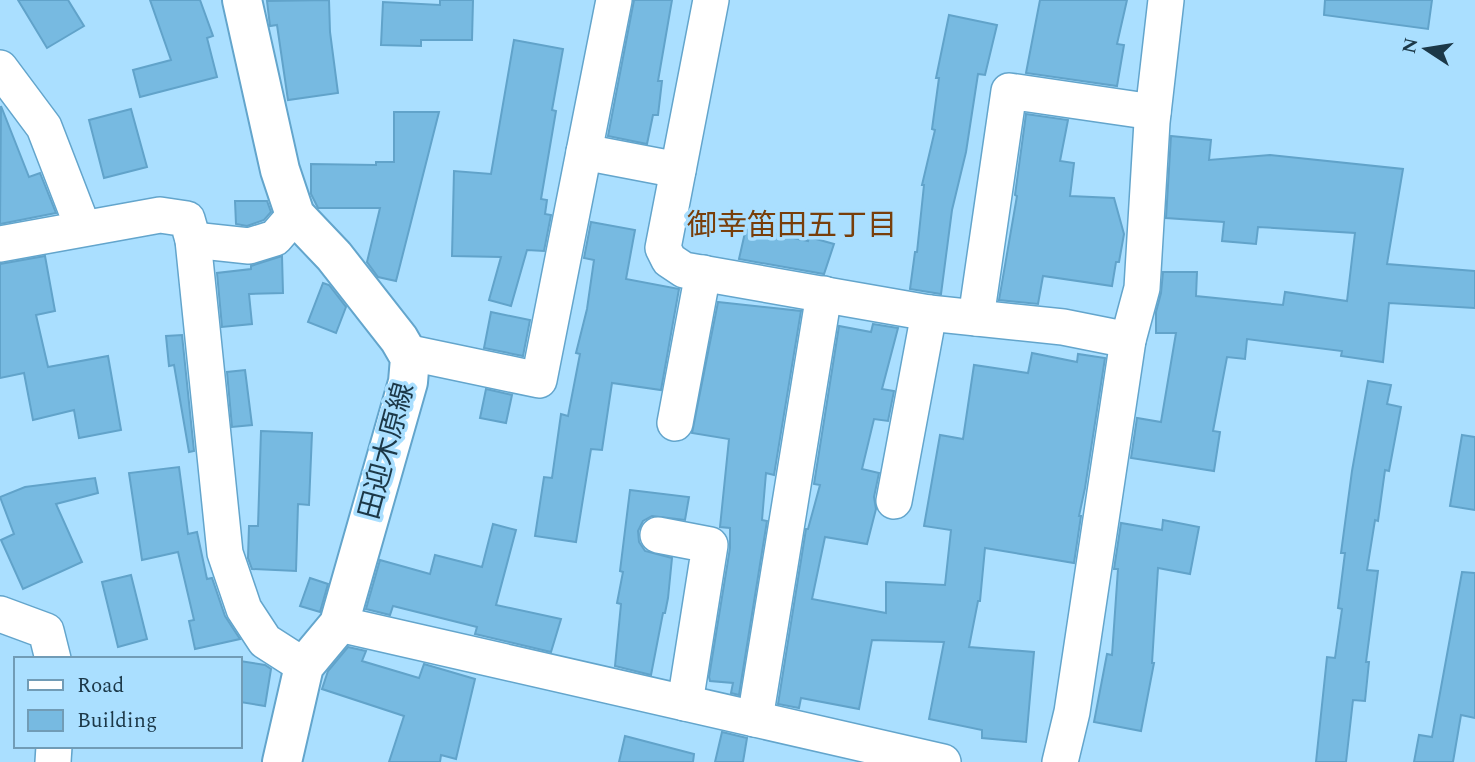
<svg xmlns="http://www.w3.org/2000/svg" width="1475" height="762" viewBox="0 0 1475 762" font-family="Spectral,'Noto Sans JP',serif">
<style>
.building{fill:#77bae1;stroke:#61a3ca;stroke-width:2}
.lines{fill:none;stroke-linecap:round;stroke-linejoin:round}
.minor-casing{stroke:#63a5cc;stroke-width:38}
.secondary-casing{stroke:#63a5cc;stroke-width:42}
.minor{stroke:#fff;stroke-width:35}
.secondary{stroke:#fff;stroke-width:38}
.labels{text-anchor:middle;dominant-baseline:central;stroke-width:7;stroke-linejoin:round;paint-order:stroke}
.street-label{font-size:28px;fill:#1c3848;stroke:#aadfff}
.neighbourhood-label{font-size:30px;fill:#783e0a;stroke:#aadfff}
</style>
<rect width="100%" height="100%" fill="#aadfff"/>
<g class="building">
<path d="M18,0h50l16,26 -37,22z"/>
<path d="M150,0h50l13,36 -6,2 10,39 -77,20 -7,-27 38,-10z"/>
<path d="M329,0l1,32 8,61 -50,7 -11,-75 -7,1 -3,-25z"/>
<path d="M440,0h33l-1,40h-51v6l-40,-1 2,-43 57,3z"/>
<path d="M634,0h38l-14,81h4l-4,34h-5l-6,29 -39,-8z"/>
<path d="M1040,0h87l-10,44 7,1 -7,41 -91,-13z"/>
<path d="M1325,0h107l-4,29 -104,-14z"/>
<path d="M949,15l48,10 -12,50 -7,-1 -12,78 -14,58 -11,84 -31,-5 5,-37h2l7,-67h-2l13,-55 -3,-1 7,-51h-3z"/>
<path d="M514,40l49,9 -11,61 4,1 -15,88 6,1 -2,14 6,1 -7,36 -17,-1 -16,56 -22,-6 12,-43 -49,-1 2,-85 37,3z"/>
<path d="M1,106l28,71 11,-4 16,40 -56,11z"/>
<path d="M131,109l16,58 -43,11 -15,-58z"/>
<path d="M394,112h45l-43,169 -18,-4 -11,-15 13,-54h-62l-7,-14v-30l65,1v-3h18z"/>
<path d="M1026,114l42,6 -8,41 14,2 -4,33 44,2 10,36 -5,28h-3l-4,24 -69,-10 -5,28 -39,-4 18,-104 -2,-1z"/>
<path d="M1171,136l40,4 -2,20 61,-5 133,14 -16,95 88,7v37l-86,-5 -6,59 -42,-6 1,-5 -95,-12 -2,20 -18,-2 -14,74 7,1 -6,39 -83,-13 6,-40 24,4 15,-89h-20v-21l5,-19 2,-21h34l-1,24 87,9 2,-13 62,9 8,-68 -97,-6 -2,17 -34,-3 2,-19 -58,-4z"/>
<path d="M235,201h32l4,11 -7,8 -17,6 -11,-2z"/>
<path d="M591,222l44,8 -9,49 53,10 -18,101 -49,-7 -10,67 -11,-1 -15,93 -41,-6 9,-59 8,1 9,-64 7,2 12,-62 -4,-1 11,-44 7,-49 -10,-2z"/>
<path d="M746,228l62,13 1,-4 25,7 -10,30 -85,-15z"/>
<path d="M45,256l10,55 -19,4 12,52 60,-11 13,74 -42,8 -5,-28 -41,10 -9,-47 -24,5v-114z"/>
<path d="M282,256l1,37 -34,1 3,30 -30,3 -5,-54 34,-4v-3z"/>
<path d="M323,283l6,2 17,22 -10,26 -28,-11z"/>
<path d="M718,302l83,9 -27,164 -8,-2 -4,47 5,1 -28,174 -8,-2 2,-10 -23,-2 -1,-4 21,-129v-20l-10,-1 9,-88 -37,-6z"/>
<path d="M491,312l39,8 -7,36 -39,-8z"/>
<path d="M873,324l25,4 -16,61 12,2 -6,30 -14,-2 -12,50 17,4 -5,24 2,12 -9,35 -42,-7 -13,62 74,14v-31l59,3 6,-55 -27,-4 16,-91 23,4 11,-74 54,8 4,-20 45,9 1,-8 27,4 -20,130 -6,28h2l-7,47 -89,-15 -5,53h-2l-9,46 65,5 -8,90 -44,-4v-8l-53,-11 15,-77 -72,-2 -13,69 -58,-11 -2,10 -21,-4 28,-175h2l12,-44 -6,-1 25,-158 32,6z"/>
<path d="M182,335l12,116 -5,1 -15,-87 -5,1 -3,-30z"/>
<path d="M245,370l7,55 -20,2 -5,-55z"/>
<path d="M1368,381l23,4 -4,19 14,3 -12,64 -4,-1 -7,51 -3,-1 -8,50 11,1 -12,91h3l-4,39 -12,-1 -7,62h-30l11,-105 8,1 7,-49 -4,-1 7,-55h-4l11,-82z"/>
<path d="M486,389l26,6 -6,28 -26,-5z"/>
<path d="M261,431l51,2 -3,72 -11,-1 -2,67 -44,-2 -4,-11 1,-32h9z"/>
<path d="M1462,435l13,2v73l-25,-4z"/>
<path d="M179,467l9,67 9,-2 10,47 5,-1 13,38 15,23 -45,10 -6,-28 5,-1 -16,-68 -36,8 -13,-87z"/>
<path d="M95,478l3,15 -42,11 26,58 -59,27 -22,-49 13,-6 -14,-37 25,-10z"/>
<path d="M630,490l59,7 -4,23 -33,-4 -9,5 -5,10 1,11 6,9 27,7 -4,40 -3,15h-2l-12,62 -36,-9 6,-62 -4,-1 6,-31 -3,-1z"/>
<path d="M1163,520l36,7 -9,47 -32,-6 -6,95h2l-13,68 -47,-9 13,-68 5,1 6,-86h-4l7,-46 41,7z"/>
<path d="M493,524l23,6 -20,75 65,14 -10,33 -76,-18 2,-7 -84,-21 -3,9 -24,-6 14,-49 50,14 5,-19 47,12z"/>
<path d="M1462,572l13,1v145l-14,-3 -8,47h-39l5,-27 13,2z"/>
<path d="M131,575l16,64 -29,8 -16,-65z"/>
<path d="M310,578l18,6 -8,28 -20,-6z"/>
<path d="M348,647l18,4 -4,10 57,17 5,-14 51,15 -19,80 -15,-4 -1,7h-51l15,-46 -82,-27 6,-18z"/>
<path d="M240,661l25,4 6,4 -6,37 -25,-4z"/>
<path d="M722,732l25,6 -4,24h-28z"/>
<path d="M625,736l69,18 -1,8h-74z"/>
</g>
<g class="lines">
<defs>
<g id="minor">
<path d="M711,0l-48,248 6,12 15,10 245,43 134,14 65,13"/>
<path d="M0,68l44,59 39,101"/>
<path d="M584,152l94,18"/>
<path d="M193,240l56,6 26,-8 20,-23"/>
<path d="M0,244l160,-29 27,4 6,21 32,313 19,56 21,32 39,25"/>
<path d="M976,318l33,-227 144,21"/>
<path d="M406,352l133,28 75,-380"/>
<path d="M675,423l28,-150"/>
<path d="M894,501l35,-188"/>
<path d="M658,535l52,10 -25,158"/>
<path d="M0,614l46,17 7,28"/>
<path d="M339,624l604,138"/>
<path d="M755,719l69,-425"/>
<path d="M53,762l1,-16"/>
<path d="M1060,762l12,-50 56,-372 14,-52 10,-166 14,-122"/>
</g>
<path id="secondary" d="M242,0l38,170 15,45 39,41 65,83 11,19 -2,24 -69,242 -35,42 -22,96"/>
</defs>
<use href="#minor" class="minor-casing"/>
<use href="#secondary" class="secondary-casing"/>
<use href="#minor" class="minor"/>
<use href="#secondary" class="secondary"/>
</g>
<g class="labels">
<g class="street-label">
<text transform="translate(387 451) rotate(-75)">田迎木原線</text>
</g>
<g class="neighbourhood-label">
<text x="792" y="226">御幸笛田五丁目</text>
</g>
</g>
<rect x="14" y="657" width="228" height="91" fill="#aadfff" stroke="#719cb6" stroke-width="2"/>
<rect x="28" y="680" width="35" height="10" fill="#ffffff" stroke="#719cb6" stroke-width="2"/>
<text x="77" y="692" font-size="21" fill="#1c3848">Road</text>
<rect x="28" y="710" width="35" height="21" fill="#77bae1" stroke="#719cb6" stroke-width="2"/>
<text x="77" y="727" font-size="21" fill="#1c3848">Building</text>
<g transform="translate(1426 49) rotate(282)" stroke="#aadfff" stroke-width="5" paint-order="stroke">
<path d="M0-5L12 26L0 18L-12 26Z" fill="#1c3848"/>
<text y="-10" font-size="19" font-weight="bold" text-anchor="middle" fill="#1c3848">N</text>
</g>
</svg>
